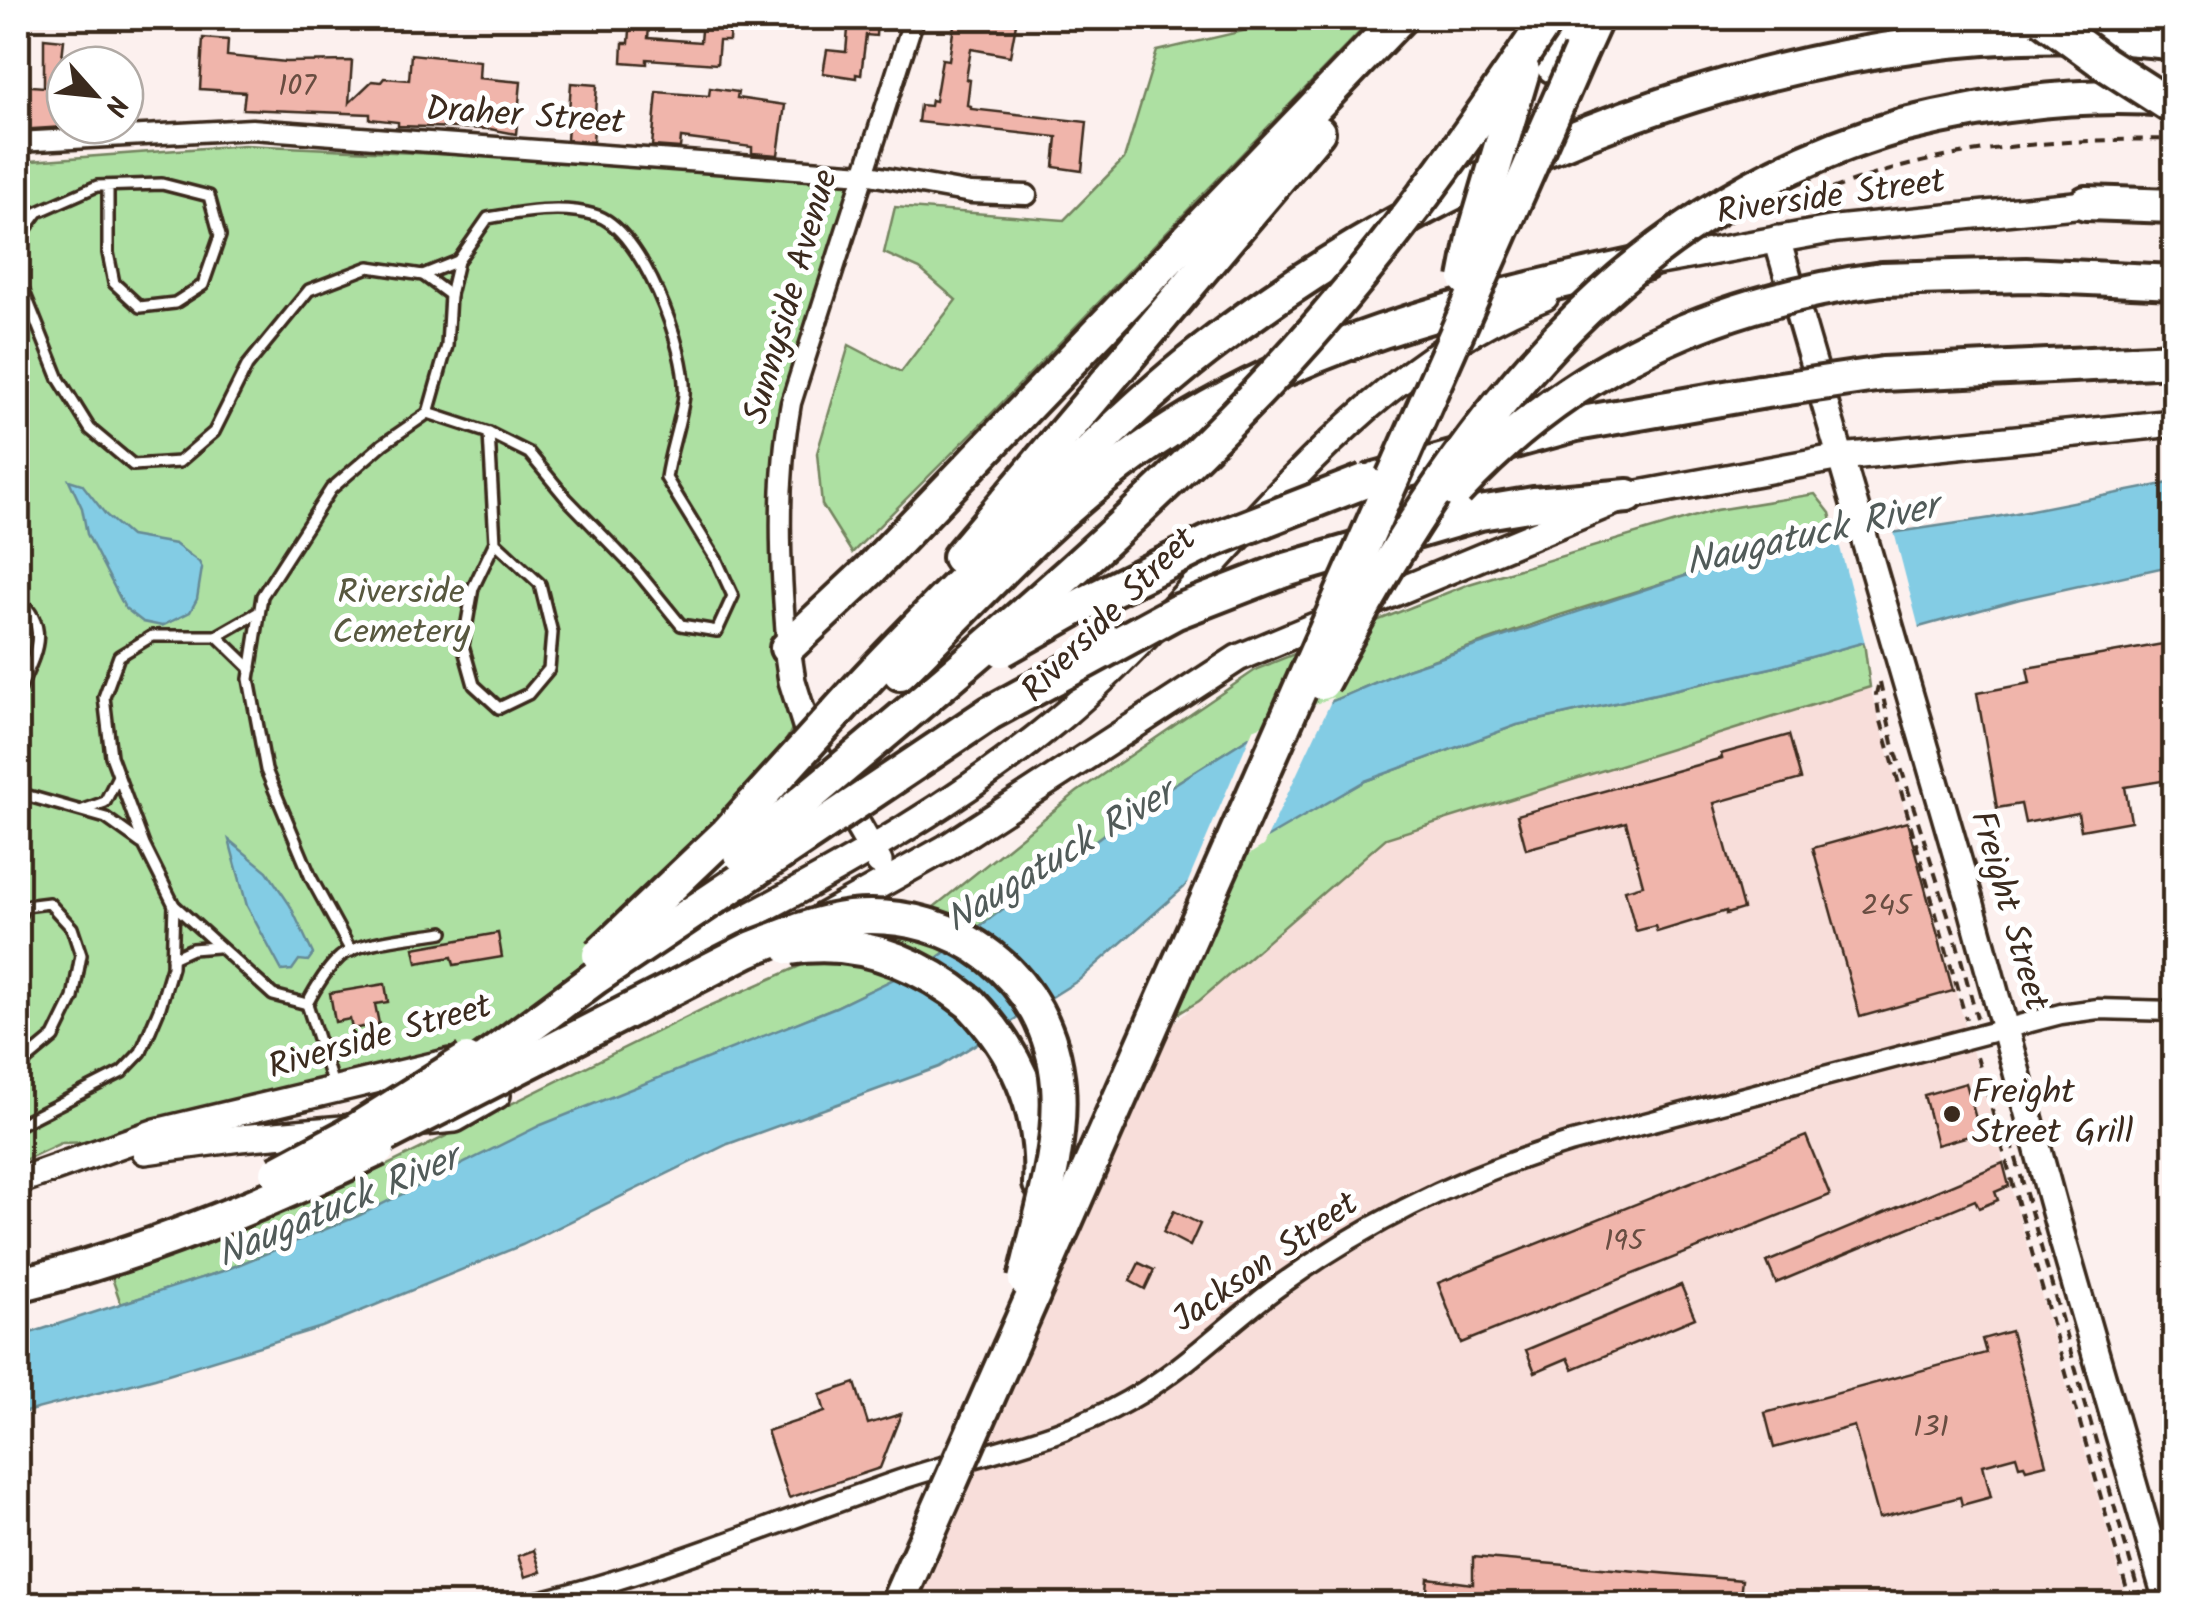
<svg xmlns="http://www.w3.org/2000/svg" width="2192" height="1622" viewBox="0 0 2192 1622" font-family="Kalam,sans-serif">
<style>
.built{fill:#f8deda}
.green{fill:#ade0a2;stroke:#748560;stroke-width:2.5}
.water{fill:#83cce4;stroke:#668b95;stroke-width:2.5}
.pier{fill:#fcf0ee}
.building{fill:#f0b5ab;stroke:#3b2a1e;stroke-width:2.5}
.lines{fill:none;stroke-linecap:round;stroke-linejoin:round}
.lane-casing{stroke:#3b2a1e;stroke-width:16}
.street-casing{stroke:#3b2a1e;stroke-width:25}
.secondary-casing{stroke:#3b2a1e;stroke-width:32}
.highway-casing{stroke:#3b2a1e;stroke-width:40}
.path{stroke:#3b2a1e;stroke-width:4;stroke-dasharray:10 8;stroke-linecap:butt}
.lane{stroke:#fff;stroke-width:9}
.street{stroke:#fff;stroke-width:18}
.secondary{stroke:#fff;stroke-width:25}
.highway{stroke:#fff;stroke-width:32}
.highway-bridge-casing{stroke:#3b2a1e;stroke-width:40;stroke-linecap:butt}
.highway-bridge{stroke:#fff;stroke-width:32}
.poi-dot{fill:#3b2a1e;stroke:#fff;stroke-width:4}
.labels{text-anchor:middle;dominant-baseline:central;stroke-width:10;stroke-linejoin:round;paint-order:stroke}
.number-label{font-size:30px;fill:#684d41}
.street-label{font-size:35px;fill:#3b2a1e;stroke:#fff}
.park-label{font-size:35px;fill:#58583f;stroke:#fff}
.poi-label{font-size:35px;fill:#3b2a1e;stroke:#fff;text-anchor:start}
.water-label{font-size:38px;font-style:italic;fill:#515b59;stroke:#fff}
</style>
<rect width="100%" height="100%" fill="#fcf0ee"/>
<filter id="ink" filterUnits="userSpaceOnUse"><feTurbulence type="fractalNoise" baseFrequency=".01" numOctaves="2"/><feDisplacementMap in="SourceGraphic" scale="20" xChannelSelector="R" yChannelSelector="G"/><feConvolveMatrix kernelMatrix="1 2 1 2 8 2 1 2 1" color-interpolation-filters="sRGB"/></filter>
<g filter="url(#ink)">
<path class="built" d="M1870,687l258,917h-1220l249,-566 229,-200z"/>
<g class="green">
<path d="M1261,18h112l-382,396 -139,139 -30,-48 -5,-52 32,-108 52,27 55,-72 -36,-31 -36,-16 11,-46 169,13 60,-61 33,-108 95,-22z"/>
<path d="M244,145l620,29 -57,177 -25,171 19,189 -30,59 -133,151 -113,90 -96,65 -303,65 -65,2 -43,20v-1001z"/>
<path d="M1815,494l15,19 7,28 -146,33 -134,42 -150,53 -156,67 -100,63 -214,159 -101,49 -115,47 -363,162 -135,55 -102,33 -9,-26 241,-96 352,-174 229,-101 143,-115 180,-123 212,-85 247,-74z"/>
<path d="M1864,642l6,45 -484,151 -187,163 -57,35 105,-189 118,-66 152,-56 258,-58z"/>
</g>
<g class="water">
<path d="M69,480l13,4 24,31 24,21 45,8 24,18 3,6 -5,31 -7,13 -28,14 -19,-4 -18,-14 -38,-74 -5,-26z"/>
<path d="M2174,482v83l-154,34 -245,68 -258,58 -152,56 -175,101 -111,98 -140,87 -211,77 -206,101 -200,82 -167,51 -137,36v-77l205,-66 135,-55 183,-91 295,-118 101,-49 214,-159 100,-63 156,-67 284,-95 121,-29 179,-27z"/>
<path d="M229,840l38,31 23,34 23,49 -5,7 -9,-1 -7,10 -10,1 -35,-65z"/>
</g>
<g class="pier">
<path d="M1893,528l27,104 -54,15 -29,-111z"/>
<path d="M1333,697l-70,149 -81,50 71,-167z"/>
</g>
<g class="building">
<path d="M631,18h19l-2,20 52,4 2,-23 28,2 -1,20h-10l-2,23 -70,-5v5l-25,-2 1,-19h6z"/>
<path d="M849,18h28l-1,18 -10,-1 -5,40 -5,-1v4l-33,-5 4,-23 19,2z"/>
<path d="M955,18h62l-7,38 -39,-7 -5,30 4,1 -3,25 4,1v3l116,13 -5,49 -28,-4 3,-30 -139,-15 2,-17 10,1 1,-6 4,1 7,-42 7,1z"/>
<path d="M44,38l20,2 -5,44h6v43l-47,3v-45l26,2z"/>
<path d="M203,38l25,2 -1,16 59,6 66,-1 -3,42 23,-22 9,1 3,-4 25,2 2,-26 69,7 -1,17 42,4 -5,52 -26,-5 -92,-3v-4l-28,-3v-5l-127,-5 2,-17 -45,-3z"/>
<path d="M571,83l26,2 -4,57 -26,-2z"/>
<path d="M710,88l28,4 -1,6 48,7 -7,50 -26,-2v-6l-71,-9 -1,10 -28,-2 5,-54 52,4z"/>
<path d="M2174,642v137l-49,8 6,34 -50,9 -3,-17 -53,10 -4,-19 -24,4 -20,-115 53,-10 -3,-15z"/>
<path d="M1789,735l12,44 -87,24 29,106 -17,5v-3l-69,21 -2,-6 -19,5 -11,-41 18,-5 -17,-63 -100,27 -9,-34 205,-57 -1,-4z"/>
<path d="M1907,822l46,169 -93,26 -47,-169z"/>
<path d="M498,933l4,24 -48,8 -2,-8 -35,6 -3,-15z"/>
<path d="M385,984l3,18 -13,2 4,20 -27,5 -2,-10 -15,3 -5,-29z"/>
<path d="M1966,1083l14,50 -43,12 -13,-50z"/>
<path d="M1806,1136l24,59 -369,148 -23,-60z"/>
<path d="M2003,1163l6,23 -14,6 3,8 -19,8 -4,-8 -199,83 -9,-21z"/>
<path d="M1174,1211l26,13 -10,22 -27,-14z"/>
<path d="M1139,1263l15,7 -9,19 -15,-8z"/>
<path d="M1681,1285l14,33 -122,51 -5,-11 -33,14 -9,-22z"/>
<path d="M2011,1331l35,133 -20,5 -2,-4 -5,1 -3,-10 -33,9 8,32 -29,8 -2,-8 -81,21 -25,-92 -80,22 -9,-35 221,-60 -4,-14z"/>
<path d="M855,1383l13,41 33,-10 -21,54 -91,30 -22,-67 58,-19 -5,-17z"/>
<path d="M534,1550l7,22 -16,5 -7,-21z"/>
<path d="M1473,1557l269,23 -3,24h-313l2,-26 45,6z"/>
</g>
<g class="lines">
<defs>
<g id="lane">
<path d="M108,186v67l6,30 26,24 35,-4 28,-18 17,-49 -11,-40 -47,-12 -65,2 -59,26 -19,26 4,51 36,90 31,50 43,36 46,-3 35,-30 33,-66 62,-76 60,-23 54,8 27,20"/>
<path d="M423,275l35,-14"/>
<path d="M489,433l6,109 -22,46 -10,58 11,39 25,23 29,-14 21,-25 3,-36 -12,-49 -45,-42"/>
<path d="M18,599c36,31 14,59 0,95"/>
<path d="M217,636l42,-24"/>
<path d="M251,669l-34,-33h-65l-33,20 -15,41 7,59 33,89 30,60 99,90 34,9"/>
<path d="M18,793l88,25 35,25"/>
<path d="M83,810l22,-8 13,-26"/>
<path d="M18,918l7,-12 24,-3 23,25 9,27 -8,43 -19,39 -36,30"/>
<path d="M351,951l-40,-73 -45,-108 -17,-91 13,-83 69,-107 52,-45 45,-31 19,-67 3,-51 8,-34 30,-43c34,-6 74,-13 107,-3 46,12 93,136 89,180 -3,27 -14,55 -18,83l51,83 16,35 -16,35 -36,-6 -44,-54 -70,-72 -38,-46 -40,-20 -61,-20"/>
<path d="M172,958l20,-9 25,-2"/>
<path d="M334,1088l-27,-84c8,-15 18,-33 31,-45 18,-19 79,-22 105,-27"/>
<path d="M18,1125l104,-53 19,-20 19,-45 12,-40 2,-62"/>
</g>
<g id="street">
<path d="M18,142l234,-13 612,45 107,19 56,2"/>
<path d="M787,648c-7,-81 -11,-164 4,-245l123,-385"/>
<path d="M530,1604c124,-30 243,-80 364,-122 78,-27 164,-41 235,-82 55,-30 100,-78 150,-114 89,-64 186,-112 290,-143l492,-129 37,-5 76,2"/>
</g>
<g id="secondary">
<path d="M1777,239l193,662 91,333 107,370"/>
<path d="M1644,264l192,-35 269,-27"/>
<path d="M787,648l5,33 21,67 66,114"/>
<path d="M822,917l124,-69 292,-190 390,-162 213,-39 333,-34"/>
<path d="M573,1008c165,-87 339,-167 482,-286 164,-136 285,-347 490,-425"/>
<path d="M423,1122l32,-3 42,-24"/>
<path d="M145,1151l95,-13 114,-10"/>
<path d="M18,1181l138,-49 294,-70"/>
</g>
<g id="highway">
<path d="M1580,53l16,-35"/>
<path d="M1553,66l16,-48"/>
<path d="M1901,126c88,-22 178,-34 269,-27"/>
<path d="M2086,203l88,3"/>
<path d="M1882,279l144,-4 148,7"/>
<path d="M1883,374l291,-14"/>
<path d="M1375,479l201,-55 184,-32"/>
<path d="M959,557l359,-425"/>
<path d="M1282,571l198,-58 54,-9 94,-8"/>
<path d="M787,648l84,-79 529,-551"/>
<path d="M900,673c76,-75 150,-158 238,-221 150,-107 329,-151 507,-189"/>
<path d="M854,693c45,-49 92,-96 139,-143 69,-70 135,-141 213,-201 256,-200 640,-349 968,-306"/>
<path d="M671,914l69,-60"/>
<path d="M970,1003c49,51 74,110 70,181"/>
</g>
</defs>
<use href="#lane" class="lane-casing"/>
<use href="#street" class="street-casing"/>
<use href="#secondary" class="secondary-casing"/>
<use href="#highway" class="highway-casing"/>
<g class="path">
<path d="M1765,214c38,-13 76,-30 115,-41 100,-30 192,-33 294,-34"/>
<path d="M1880,682l13,61 61,190 23,85"/>
<path d="M1878,686l-2,8 3,20 87,305"/>
<path d="M1977,1057l154,547"/>
<path d="M2006,1123l136,481"/>
</g>
<use href="#lane" class="lane"/>
<use href="#street" class="street"/>
<use href="#secondary" class="secondary"/>
<use href="#highway" class="highway"/>
<defs>
<g id="highway-bridge">
<path d="M2043,18l61,45 70,45"/>
<path d="M1466,279l9,-46 48,-162"/>
<path d="M1760,392l123,-18"/>
<path d="M1456,491c115,-125 259,-190 426,-212"/>
<path d="M1002,650l85,-48 124,-61 154,-60"/>
<path d="M1322,683c131,-249 295,-475 579,-557"/>
<path d="M740,854c176,-148 356,-293 515,-459 112,-116 204,-244 293,-377"/>
<path d="M790,948c67,-11 127,13 180,55"/>
<path d="M599,955l128,-122 127,-140"/>
<path d="M455,1082l140,-104 395,-265 186,-101 106,-41"/>
<path d="M357,1150l391,-200c33,-13 67,-28 102,-32 106,-10 199,58 208,167 5,65 -19,133 -33,195"/>
<path d="M277,1173l71,-38 119,-75"/>
<path d="M18,1285c125,-31 244,-80 360,-136"/>
<path d="M897,1604l683,-1551"/>
</g>
</defs>
<use href="#highway-bridge" class="highway-bridge-casing"/>
<use href="#highway-bridge" class="highway-bridge"/>
</g>
</g>
<circle class="poi-dot" cx="1952" cy="1114" r="10"/>
<g class="labels">
<g class="number-label">
<text x="297" y="87">107</text>
<text x="1886" y="907">245</text>
<text x="1624" y="1242">195</text>
<text x="1931" y="1428">131</text>
</g>
<g class="street-label">
<text transform="translate(525 117) rotate(4)">Draher Street</text>
<text transform="translate(1831 198) rotate(-8)">Riverside Street</text>
<text transform="translate(792 297) rotate(-74)">Sunnyside Avenue</text>
<text transform="translate(1110 616) rotate(-45)">Riverside Street</text>
<text transform="translate(2008 911) rotate(74)">Freight Street</text>
<text transform="translate(380 1038) rotate(-16)">Riverside Street</text>
<text transform="translate(1266 1263) rotate(-35)">Jackson Street</text>
</g>
<g class="park-label">
<text x="401" y="594">Riverside<tspan x="401" dy="40">Cemetery</tspan></text>
</g>
<g class="poi-label">
<text x="1972" y="1094">Freight<tspan x="1972" dy="40">Street Grill</tspan></text>
</g>
<g class="water-label">
<text transform="translate(1812 536) rotate(-13)">Naugatuck River</text>
<text transform="translate(1060 858) rotate(-31)">Naugatuck River</text>
<text transform="translate(338 1208) rotate(-23)">Naugatuck River</text>
</g>
</g>
<rect width="2192" height="1622" fill="none" stroke="#fff" stroke-width="60"/>
<rect x="30" y="30" width="2132" height="1562" fill="none" stroke="#3b2a1e" stroke-width="4" filter="url(#ink)"/>
<g transform="translate(95 95) rotate(117)"><circle r="48" fill="#ffffff" stroke="#b1aaa5" stroke-width="2.5"/>
<path d="M0-8L18 38L0 25L-18 38Z" fill="#3b2a1e"/>
<text y="-15" font-size="28" font-weight="bold" text-anchor="middle" fill="#3b2a1e">N</text>
</g>
</svg>
